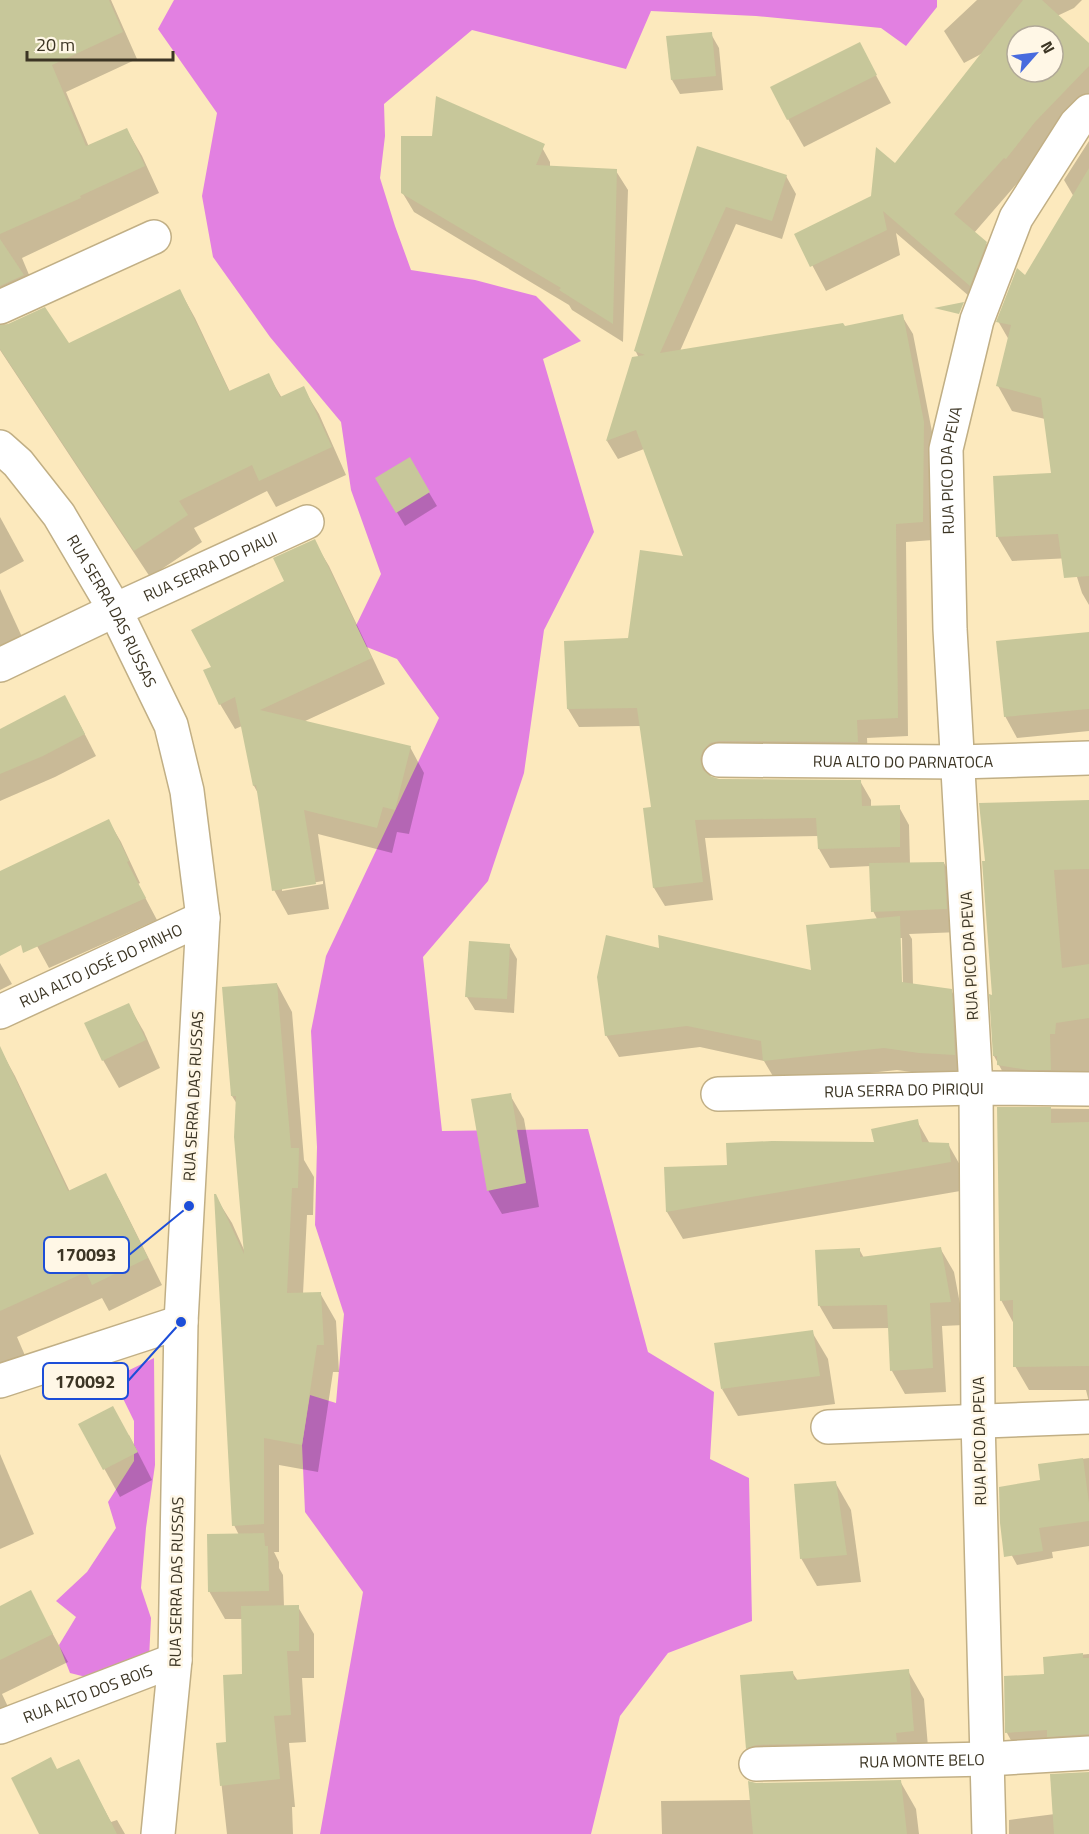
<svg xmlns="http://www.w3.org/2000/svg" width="1089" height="1834" viewBox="0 0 1089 1834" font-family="'Titillium Web',sans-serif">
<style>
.forest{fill:#e280e1}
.shadow{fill:#0003;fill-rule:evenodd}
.building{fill:#c7c79a;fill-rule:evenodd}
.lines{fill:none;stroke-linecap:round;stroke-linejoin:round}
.minor-casing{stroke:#c1af85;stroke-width:36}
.secondary-casing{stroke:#c1af85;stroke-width:36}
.minor{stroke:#fff;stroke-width:33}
.secondary{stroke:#fff;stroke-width:33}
.labels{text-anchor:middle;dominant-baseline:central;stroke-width:5;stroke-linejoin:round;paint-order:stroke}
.street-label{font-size:16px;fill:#3c3524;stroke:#fff7e6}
.leader{fill:none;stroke:#1d4ed8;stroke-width:2}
.callout-dot{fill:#1d4ed8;stroke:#fff7e6;stroke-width:2}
.callout{fill:#fff7e6;stroke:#1d4ed8;stroke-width:2}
.callout-label{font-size:18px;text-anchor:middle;font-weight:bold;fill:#3c3524}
</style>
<rect width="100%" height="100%" fill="#fce9bd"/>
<g class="forest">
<path d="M174,0h763v7l-31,39 -25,-18 -125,-12 -105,-5 -25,58 -154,-39 -88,74 1,32 -5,42 15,48 16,44 64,10 61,16 45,45 -38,18 51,173 -50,98 -20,143 -36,108 -65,76 19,174 146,-2 60,223 66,40 -4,67 39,19 3,143 -84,32 -48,63 -29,118h-271l43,-242 -58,-80 -3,-67 8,-50 26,8 8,-89 -29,-89 2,-78 -6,-116 15,-75 113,-238 -42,-59 -48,-19 32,-66 -30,-84 -10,-68 -71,-85 -57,-80 -11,-61 15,-83 -59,-84z"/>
<path d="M154,1358l1,107 -9,63 -5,60 10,30 -2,41 -47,22 -32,-8 -11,-28 17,-28 -20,-16 31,-29 29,-44 -8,-26 26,-41v-40l-21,-43z"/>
</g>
<g class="shadow">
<path d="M0,0h111l26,59 -71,33 23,55 38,-17 15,26 17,37 -137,65 18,43 -40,21z"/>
<path d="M977,0h105l-8,8 -17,8 32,29v78l-68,60 -2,-2 -45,52 12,10 14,25 -16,41 -88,-76 4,22 -74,36 -30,-56 76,-38 111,-144 -19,10 -20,-32zM1017,36h36v36h-36z"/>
<path d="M711,34l8,14 4,42 -43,4 -8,-14 -4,-42z"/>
<path d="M859,44l32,59 -87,44 -16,-28z"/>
<path d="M1089,141v464l-7,-12 -11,-35 -59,3 -15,-25 55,-62 -7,-55 -33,-8 -14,-25 11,-46 -11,-19 76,-124 -10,-17z"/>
<path d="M539,142l11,20v5l66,4 12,19 -5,152 -51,-32 -3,-5 -155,-93 -12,-20z"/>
<path d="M698,148l88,28 10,18 -14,45 -46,-15 -56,127 165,-23 57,-12 11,18 21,108 -1,98 -27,2 2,194 -41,2 1,22 -155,9 -3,9 9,2 141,1 11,19v7h28l10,18 1,39 34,-1 13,24 3,45 -51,2 3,5 1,46 38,5 12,22 4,64 -34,-1 -36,-5 -120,13 -13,-22 -64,-14 -81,10 -13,-22 55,-85 151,21 65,-52 -4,-8 -2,-45 -41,2 -11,-19v-13l-114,2 8,62 -48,6 -11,-18 -1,-80 -12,-82 -62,1 -11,-18 -2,-66 64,-3 55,-82 -41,-109 -26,10 -11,-18 26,-82 6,-1 -4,-8zM899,938h3l1,51h-3z"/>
<path d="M180,291l15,27 35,74 38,-17 14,23 21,-10 16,26 27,61 -70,32 -9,-16 -73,37 8,14 -52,35 -150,-227v-23l68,18z"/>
<path d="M409,459l28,47 -32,20 -28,-48z"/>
<path d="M0,517l24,44 -24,13z"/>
<path d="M314,541l15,25 56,118 -82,38 107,25 14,26 -15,61 -12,-2 -5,21 -74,-19 11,75 -41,6 -14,-25 -15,-95 -5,-9 -12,-60 -7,3 -15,-25 -7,-37 73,-86zM323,881v3l-41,7v-3z"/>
<path d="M0,589l23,50 -23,10z"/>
<path d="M1089,634v97l-72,7 -12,-22z"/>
<path d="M77,719l19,37 -41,21 -55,24v-71z"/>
<path d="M1089,801v293l-77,-5 -18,-33v-60l-10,-134z"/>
<path d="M108,820l13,22 19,41 -2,1 19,36 -108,48 -12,-22z"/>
<path d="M509,945l8,14 -3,54 -39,-3 -8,-13z"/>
<path d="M0,963l12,21 -12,6z"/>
<path d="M277,984l15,28 12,148 10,17 -1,38h-6l-4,79 17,-1 16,28 3,51h-6l-15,100 -39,-7v87h-5l5,10v6l4,7 1,32h14l16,27v44h-12l4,64 -17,1 6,64h-3l1,27h-66l-10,-90 10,-1 17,-68 -1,-56h-18l-16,-28 30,-56 -5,-10 -19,-329 17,27 13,29 -8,-148 -5,-8z"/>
<path d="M128,1004l16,28 16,36 -41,20 -16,-28z"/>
<path d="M0,1049l15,27 55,116 35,-17 15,26 42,84 -53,26 -7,-13 -85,39 19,44 -36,16z"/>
<path d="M510,1095l14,24 15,88 -37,7 -14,-24z"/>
<path d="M999,1108l90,1v293l-3,-12h-57l-14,-24 -1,-42 -13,-24z"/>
<path d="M917,1121l13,23h18l16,28 2,18 -283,49 -16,-27 -2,-44 64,-1 147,-24z"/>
<path d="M940,1248l14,24 10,53 -22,1 4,66 -41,2 -13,-23 -3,-43 -56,1 -14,-24 40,-56 5,9z"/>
<path d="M812,1332l16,27 7,45 -97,12 -16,-27z"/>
<path d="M80,1425l49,10 23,45 -32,17z"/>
<path d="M0,1454l34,80 -34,15z"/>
<path d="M1089,1458v88l-37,6 1,6 -36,7 -13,-24 38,-59 -3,-17z"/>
<path d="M835,1482l16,28 10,72 -44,4 -16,-28z"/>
<path d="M30,1592l38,70 -66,32 7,15 -9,4v-106z"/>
<path d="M1089,1654v108l-67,-1 -15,-28 -2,-55 41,-3 -1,-17z"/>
<path d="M908,1671l16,28 5,60 -166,16 -16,-27 45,-76 6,9z"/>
<path d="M78,1761l33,61 6,-2 8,14h-85l17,-63z"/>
<path d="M1089,1773v61h-80v-14l46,-6z"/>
<path d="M900,1781l16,28 3,25h-257l-1,-33 90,-1 5,-16z"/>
</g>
<g class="building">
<path d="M0,0h109l14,32 -71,33 34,81 41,-18 18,38 -65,30 1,2 -81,36z"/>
<path d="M1023,0h19l47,43v23l-54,56 -29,37 -2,-1 -50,56 33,28 -17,44 -87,-75 4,19 -77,37 -16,-33 77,-38 5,-49 19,16zM1017,36h36v36h-36z"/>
<path d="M712,32l4,44 -45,4 -5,-44z"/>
<path d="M860,42l17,33 -90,45 -17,-33z"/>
<path d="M436,96l109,48 -9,21 81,4 -4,155 -54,-34 2,-2 -160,-95v-57h31z"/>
<path d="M697,146l90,29 -15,46 -46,-14 -66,146 183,-30 2,3 58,-12 21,108 -1,100 -27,2 2,194 -41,2 1,22 -139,-1 -9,2 -7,7 -3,9 3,11 7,6 9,3 142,1 1,26 38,-1v42l-82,2 -2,-31 -121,2 8,62 -50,6 -10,-80 8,-1 -14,-99 -70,1 -3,-68 64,-3 12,-88 43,6 -47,-126 -30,11 26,-84 13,-2 -11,-4z"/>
<path d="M1089,168v408l-25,2 -6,-44 -62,3 -3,-61 58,-3 -10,-75 -45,-12 15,-61 -15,-3 21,-54 8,7z"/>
<path d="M0,239l24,36 -24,11z"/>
<path d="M180,289l49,102 40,-18 11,24 24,-11 28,61 -73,34 -7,-16 -73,36 9,14 -54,36 -134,-202v-24l8,-1 37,-17 24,36z"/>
<path d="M964,302l-5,12 -25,-6z"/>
<path d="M410,457l20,35 -34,21 -21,-35z"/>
<path d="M315,539l57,119 -112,52 151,36 -16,64 -12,-3 -6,21 -73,-18 12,74 -44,7 -16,-106 -3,1 -18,-89 -16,8 -16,-35 8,-3 -20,-37 93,-49 -11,-23z"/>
<path d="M1089,632v77l-85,8 -8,-76z"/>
<path d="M65,695l20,39 -42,22 -43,18v-45z"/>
<path d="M1089,800v69l-35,1 8,98 27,-4v54l-33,5 -1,11h-5l1,36h-23l-31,-5v-9h-4l-4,-62 3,1 -10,-134h3l-6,-58z"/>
<path d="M109,819l20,42 -2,1 19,36 -123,55 -2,-8 -21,11v-85z"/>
<path d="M944,862l3,47 -76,3 -2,-49z"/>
<path d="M900,916l2,66 50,7 3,66 -36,-2 -35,-5 -121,13 -2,-20 -74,-15 -82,10 -8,-59 9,-42 53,13 -1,-13 153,35 -5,-45z"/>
<path d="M469,941l41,3 -3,55 -42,-2z"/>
<path d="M277,983l14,165h8l-1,40h-6l-5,105 34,-1 3,53h-7l-15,100 -38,-7v86l-32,2 -18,-332h2l28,60 -10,-117 2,-41h-5l-9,-109z"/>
<path d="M129,1003l17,37 -44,21 -18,-38z"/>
<path d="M0,1046l68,145 38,-18 42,85 -56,27 -6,-13 -86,39z"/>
<path d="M511,1093l15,90 -39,8 -16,-92z"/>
<path d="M997,1107h54v16l38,-1v244l-76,1v-67l-13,1z"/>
<path d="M918,1119l4,23 27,1 2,19 -285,50 -2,-45 63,-2 -1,-22 46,-2 102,1 -3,-13z"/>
<path d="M941,1247l10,55 -21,1 3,65 -43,3 -3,-66 -69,1 -3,-56 45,-2v9z"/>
<path d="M813,1330l7,46 -99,13 -7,-46z"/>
<path d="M113,1406l25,46 -35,18 -25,-46z"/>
<path d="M1083,1458l6,45v18l-50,7 4,23 -39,6 -4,-34 -1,-36 41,-7 -2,-16z"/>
<path d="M836,1481l11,74 -47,4 -6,-75z"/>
<path d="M264,1533l1,13h3l1,45 -61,1 -1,-58z"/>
<path d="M31,1590l22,44 -53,26v-54z"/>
<path d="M299,1605v46h-12l4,64 -17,1 6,63 -60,7 -4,-43 10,-1 -3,-67 19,-1 -1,-68z"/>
<path d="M1083,1653v5h6v76l-42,3v-7l-42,3 -1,-57 40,-2 -1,-17z"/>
<path d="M909,1669l5,62 -18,2 1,9 -141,3 -10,4 -6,-74 53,-4 1,9z"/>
<path d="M51,1757l6,12 22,-10 38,75h-78l-28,-56z"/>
<path d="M1089,1772v62h-35l-4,-60z"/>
<path d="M901,1780l6,54h-154l-5,-53 8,2z"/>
</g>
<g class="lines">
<defs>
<g id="minor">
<path d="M0,307l154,-70"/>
<path id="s1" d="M0,665l115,-55 192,-88"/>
<path id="s2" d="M719,760l239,2 131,-4"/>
<path id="s3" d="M0,1012l203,-94"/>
<path id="s4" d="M718,1094l258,-6 113,1"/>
<path d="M0,1381l181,-59"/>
<path d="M828,1427l261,-10"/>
<path id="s5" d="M0,1727l175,-67"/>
<path id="s6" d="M756,1764l232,-5 101,-6"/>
<path id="s7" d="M989,1834l-11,-414 -2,-332 -26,-459 -4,-180 31,-129 39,-102 60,-94 13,-13"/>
</g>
<g id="secondary">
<path id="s8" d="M0,447l18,16 41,52 56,95 56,115 16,66 16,127 -22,404 -6,338 -17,174"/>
</g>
</defs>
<use href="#minor" class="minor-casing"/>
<use href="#secondary" class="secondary-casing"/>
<use href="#minor" class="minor"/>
<use href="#secondary" class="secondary"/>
</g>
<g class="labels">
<g class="street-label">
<text stroke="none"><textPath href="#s7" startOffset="1365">RUA PICO DA PEVA</textPath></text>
<text stroke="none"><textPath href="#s1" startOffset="232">RUA SERRA DO PIAUI</textPath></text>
<text stroke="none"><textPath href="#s8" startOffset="200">RUA SERRA DAS RUSSAS</textPath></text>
<text stroke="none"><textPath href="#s2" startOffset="184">RUA ALTO DO PARNATOCA</textPath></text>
<text transform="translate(969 956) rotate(-93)">RUA PICO DA PEVA</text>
<text stroke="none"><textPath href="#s3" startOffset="111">RUA ALTO JOSÉ DO PINHO</textPath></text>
<text stroke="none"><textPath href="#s4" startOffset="186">RUA SERRA DO PIRIQUI</textPath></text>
<text transform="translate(193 1096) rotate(-87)">RUA SERRA DAS RUSSAS</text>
<text transform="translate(979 1441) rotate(-91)">RUA PICO DA PEVA</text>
<text transform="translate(176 1582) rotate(-89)">RUA SERRA DAS RUSSAS</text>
<text stroke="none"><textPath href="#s5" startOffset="94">RUA ALTO DOS BOIS</textPath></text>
<text stroke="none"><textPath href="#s6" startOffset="166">RUA MONTE BELO</textPath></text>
</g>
</g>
<path class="leader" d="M189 1206L129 1255M181 1322L128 1381"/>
<g class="callout-dot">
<circle cx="189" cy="1206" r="6"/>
<circle cx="181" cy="1322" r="6"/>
</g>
<g class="callout">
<rect x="44" y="1237" width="85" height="36" rx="6"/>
<rect x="43" y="1363" width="85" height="36" rx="6"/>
</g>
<g class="callout-label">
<text x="86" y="1261">170093</text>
<text x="85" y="1388">170092</text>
</g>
<g transform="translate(1035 54) rotate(62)"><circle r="28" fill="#fff7e6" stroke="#b1a998" stroke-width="1.5"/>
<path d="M0-4.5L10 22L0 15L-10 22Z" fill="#486bde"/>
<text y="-9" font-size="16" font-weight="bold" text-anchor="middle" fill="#3c3524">N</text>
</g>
<path d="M27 51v9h146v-9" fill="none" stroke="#3c3524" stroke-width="3"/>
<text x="36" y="51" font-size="18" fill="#3c3524" stroke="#fff7e6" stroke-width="4.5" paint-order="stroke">20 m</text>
</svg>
